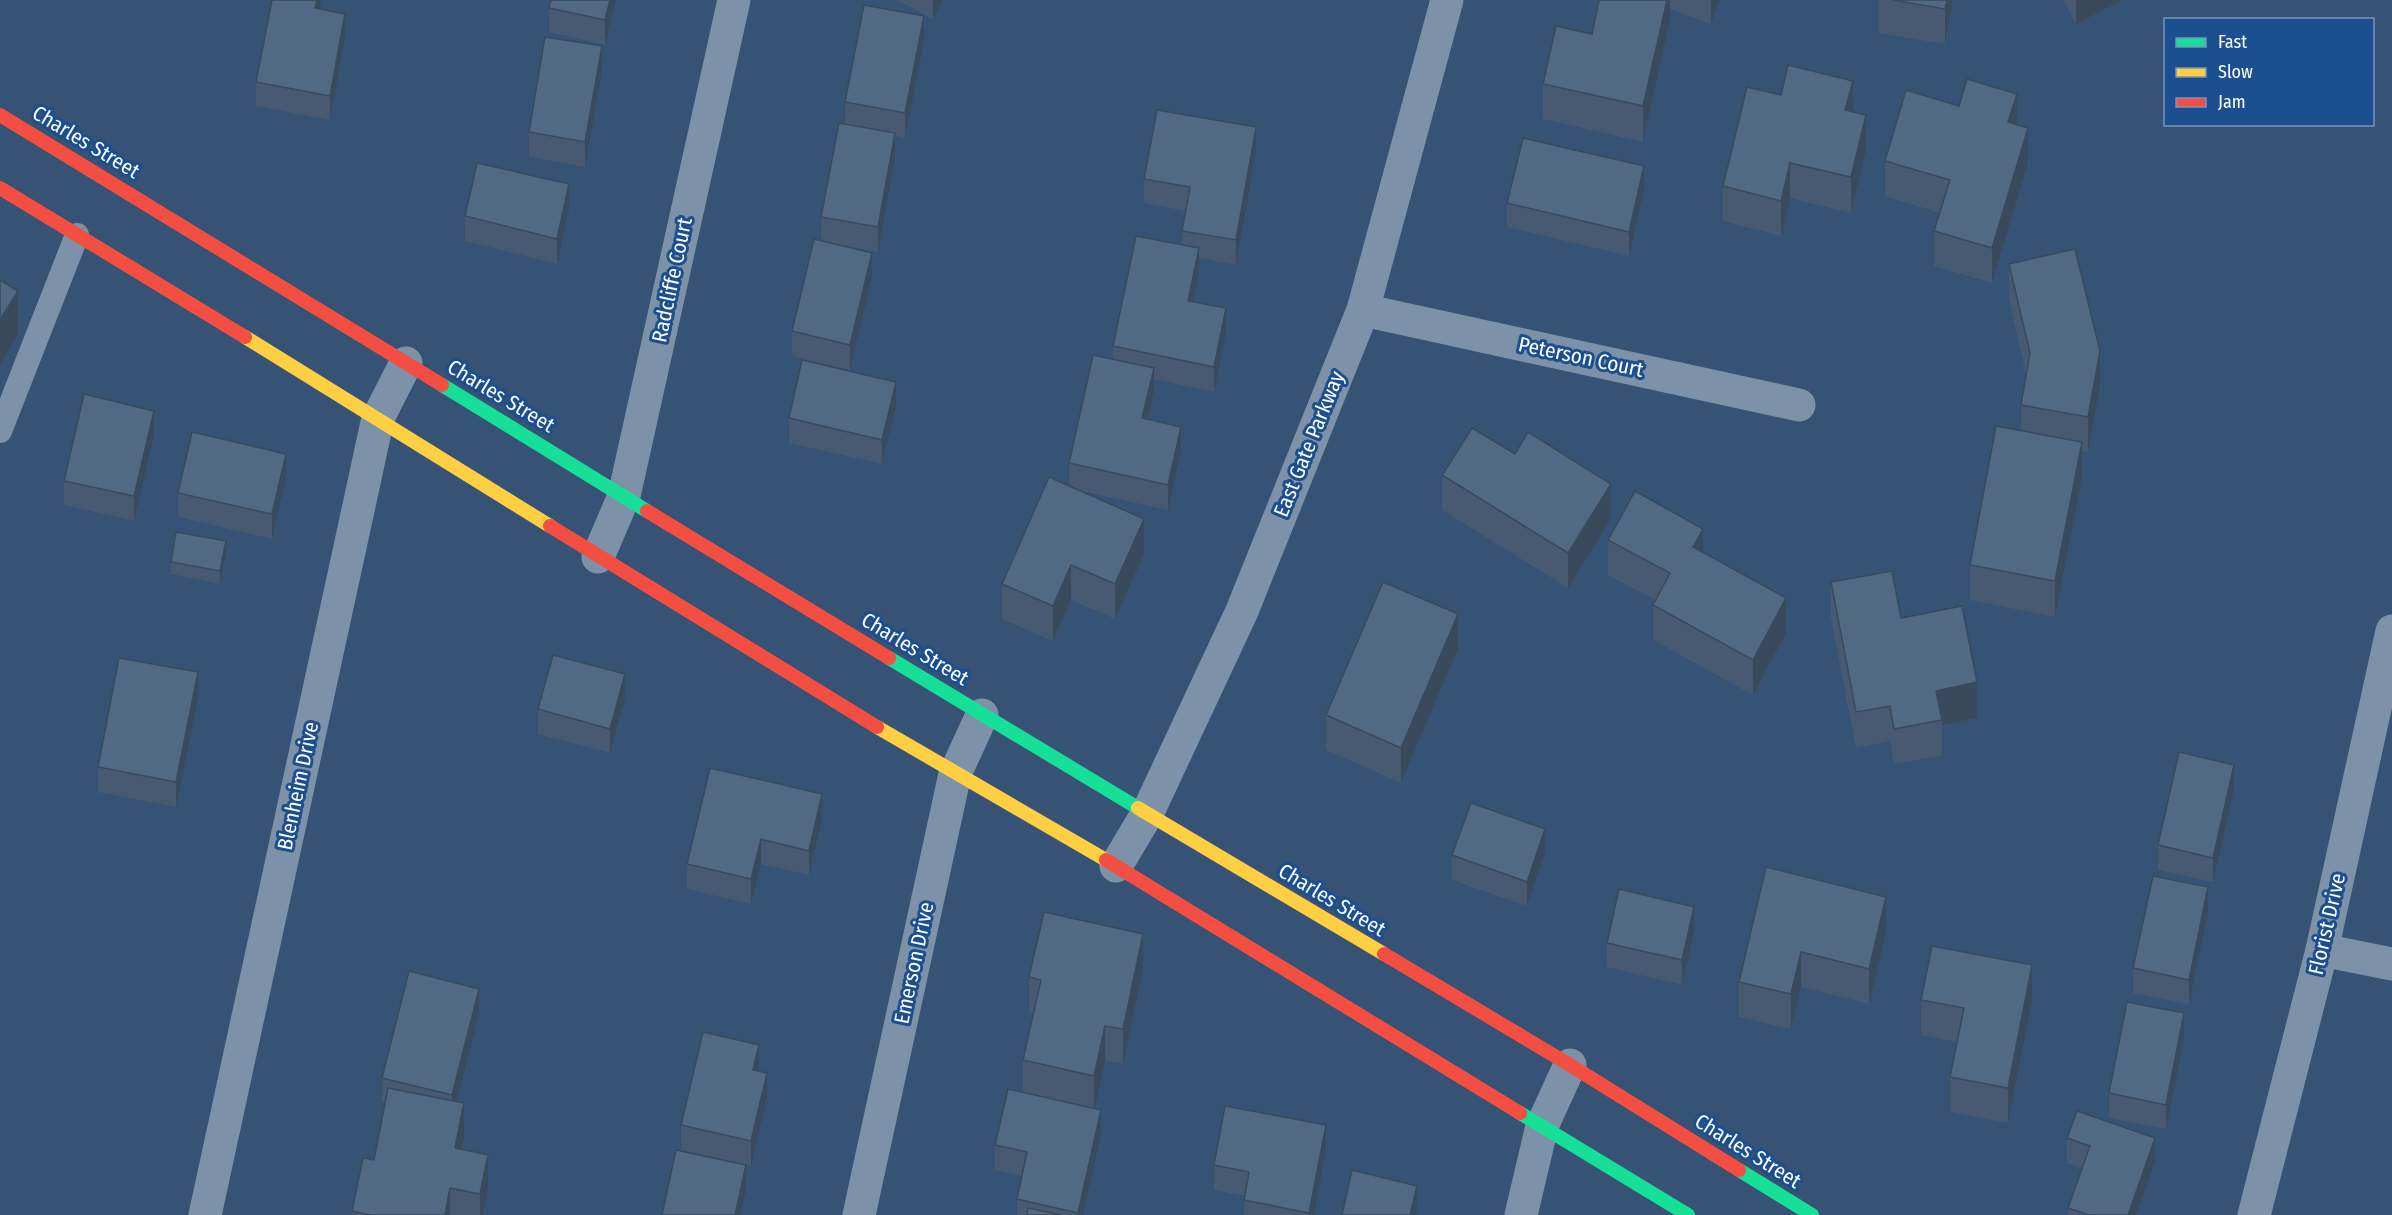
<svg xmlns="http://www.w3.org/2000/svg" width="2392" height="1215" viewBox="0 0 2392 1215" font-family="'Fira Sans Condensed',sans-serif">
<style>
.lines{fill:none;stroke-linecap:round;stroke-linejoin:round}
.lane{stroke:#7d92a8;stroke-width:24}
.street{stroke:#7d92a8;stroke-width:33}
.fast{stroke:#16e098;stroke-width:14}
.slow{stroke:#ffcf43;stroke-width:14}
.jam{stroke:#f24e42;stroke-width:14}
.wall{fill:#475a72}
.shaded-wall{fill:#394a5c}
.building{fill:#526984;stroke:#394a5c;stroke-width:1.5}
.labels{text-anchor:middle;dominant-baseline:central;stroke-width:6;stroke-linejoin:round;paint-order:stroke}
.street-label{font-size:21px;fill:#fff;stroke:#1b4f8f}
</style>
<rect width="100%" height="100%" fill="#365274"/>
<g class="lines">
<path class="lane" d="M0,431l77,-196"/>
<g class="street">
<path d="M1363,310l436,95"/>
<path d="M598,557l26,-61 110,-496"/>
<path d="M1116,866l31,-52 95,-203 121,-301 84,-310"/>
<path d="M2322,950l70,14"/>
<path d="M205,1215l173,-797 28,-55"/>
<path d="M859,1215l96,-441 27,-59"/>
<path d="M1521,1215l21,-89 28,-61"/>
<path d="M2254,1215l68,-265 70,-319"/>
</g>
<g class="fast">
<path d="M442,385l205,126"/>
<path d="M889,658l249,150"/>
<path d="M1520,1113l168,102"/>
<path d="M1739,1170l73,45"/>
</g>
<g class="slow">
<path d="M245,337l305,189"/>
<path d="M877,727l229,133"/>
<path d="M1138,808l246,146"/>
</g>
<g class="jam">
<path d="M0,115l442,270"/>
<path d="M0,188l245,149"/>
<path d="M647,511l242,147"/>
<path d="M550,526l327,201"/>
<path d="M1106,860l414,253"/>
<path d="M1384,954l186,111 169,105"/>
</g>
</g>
<g class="wall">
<path d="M616,0l-11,45 -56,-13v-24z"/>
<path d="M897,0h46l-10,19z"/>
<path d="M1599,0h121l-9,24 -41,-15v11l-27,122 -100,-23v-35l49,-50z"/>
<path d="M1878,0h75l-8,44 -67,-11z"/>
<path d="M2063,0h60l-47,24z"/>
<path d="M320,9l25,29 -15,82 -74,-14v-24z"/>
<path d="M924,41l-19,97 -10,-2v22l-17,94 -40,-7 34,32 -22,93 -58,-14v-25l29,-91v-23l24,-93v-22z"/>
<path d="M602,71l-17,96 -56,-10v-25z"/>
<path d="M1853,112l13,39 -15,62 -61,-15 -9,38 -58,-15v-35z"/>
<path d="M2017,125l11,38 -36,120 -58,-17v-35l6,-18 -55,-17v-35z"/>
<path d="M1256,152l-20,113 -37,-7v15l-6,29 33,31 -12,59 -60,-13v14l-6,26 33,32 -13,59 -91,-20 67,64 -29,65 -44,-19 -18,41 -51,-22v-35l67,-98v-23l44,-104v-13l69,-101v-14l3,-20 -41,-8v-24z"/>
<path d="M1644,191l-15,65 -122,-29v-24z"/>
<path d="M569,209l-12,55 -92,-23v-25z"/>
<path d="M2009,264l91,122 -12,66 -6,-1v26l-27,140 -85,-17v-35l51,-135v-25l5,-31 -17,-75z"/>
<path d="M896,406l-14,58 -93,-21v-25z"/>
<path d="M154,435l-20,86 -70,-16v-24z"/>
<path d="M1515,454l96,65 -43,69 -126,-78v-35z"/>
<path d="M286,478l-14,61 -94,-22v-24z"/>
<path d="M1608,540l95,12 83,81 -33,62 -100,-55v-35l2,-5 -47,-25z"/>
<path d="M226,554l-6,30 -49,-10v-12z"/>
<path d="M1831,582l70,36 76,100 -35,7v31l-48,8 -4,-23 -34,7 -25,-130z"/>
<path d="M1458,649l-57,134 -75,-33v-35z"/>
<path d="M198,697l-22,110 -78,-15v-25z"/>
<path d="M625,699l-15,54 -72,-19v-25z"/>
<path d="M2234,790l-21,92 -55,-12v-25z"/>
<path d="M822,819l-13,56 -48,-11 -10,40 -64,-15v-25z"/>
<path d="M1545,853l-18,53 -75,-26v-25z"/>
<path d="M1766,867l120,65 -17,72 -68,-17 -10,42 -52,-12v-35z"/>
<path d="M2208,912l-19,92 -56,-11v-25z"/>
<path d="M1694,932l-12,53 -75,-18v-24z"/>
<path d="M1143,969l-20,95 -18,-3 -11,47 7,26 -18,81h-66v-16l5,-23 -27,-6v-25l28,-52v-33l11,-47 -5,-1v-35z"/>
<path d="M1921,1000l111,1 -24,122 -58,-11v-35l7,-35 -36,-7z"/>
<path d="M479,1014l-23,88 8,36 -2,11 26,41 -5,25h-131v-4l22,-51 12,-57 -4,-1v-24z"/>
<path d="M2184,1038l-18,91 -57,-11v-25z"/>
<path d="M759,1070v1l8,27 -16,68 -70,-16v-25z"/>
<path d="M2067,1138l88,24 -19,53h-68v-7l14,-40 -15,-5z"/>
<path d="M1326,1149l-12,66h-70l1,-19 -31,-6v-25z"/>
</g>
<g class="shaded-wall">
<path d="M317,0h4l-6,33v-25z"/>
<path d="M610,0h6l-11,45v-25z"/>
<path d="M933,0h10l-10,19z"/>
<path d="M1667,0h3v20l-27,122v-36z"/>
<path d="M1711,0h9l-9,24z"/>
<path d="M1947,0h6l-8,44v-35z"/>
<path d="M2076,0h47l-47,24z"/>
<path d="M345,14v24l-15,82v-24z"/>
<path d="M924,16v25l-19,97v-25z"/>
<path d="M602,46v25l-17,96v-25z"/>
<path d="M1853,81v35l-8,-6z"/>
<path d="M2017,94v36l-9,-8z"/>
<path d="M1866,115v36l-15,62v-36z"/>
<path d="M1256,127v25l-20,113v-25z"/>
<path d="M2028,128v35l-36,120v-35z"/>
<path d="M895,133v25l-17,94v-25z"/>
<path d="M1790,163v35l-9,38v-35z"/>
<path d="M1644,166v25l-15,65v-24z"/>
<path d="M569,184v25l-12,55v-25z"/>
<path d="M1199,248v25l-11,53v-25z"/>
<path d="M872,253v24l-22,93v-25z"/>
<path d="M18,291v44l-18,29v-44z"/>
<path d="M1226,308v25l-12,59v-25z"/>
<path d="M2100,351v35l-12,66v-35z"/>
<path d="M1154,368v25l-12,49v-24z"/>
<path d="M896,382v24l-14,58v-24z"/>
<path d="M154,411v24l-20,86v-25z"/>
<path d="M1181,427v24l-13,59v-25z"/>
<path d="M2082,442v35l-27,140v-36z"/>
<path d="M286,454v24l-14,61v-25z"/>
<path d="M1611,484v35l-43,69v-35z"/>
<path d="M1144,519v35l-29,65v-35z"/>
<path d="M1703,529v35l-10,-17z"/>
<path d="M226,541v13l-6,30v-13z"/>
<path d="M1071,565v35l-18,41v-35z"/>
<path d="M1786,598v35l-33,62v-35z"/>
<path d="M1458,614v35l-57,134v-35z"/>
<path d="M198,672v25l-22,110v-25z"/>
<path d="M625,674v25l-15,54v-24z"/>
<path d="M1977,682v36l-35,7v-5l-6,-29z"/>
<path d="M2234,765v25l-21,92v-24z"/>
<path d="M822,794v25l-13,56v-24z"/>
<path d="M1545,829v24l-18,53v-24z"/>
<path d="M761,839v25l-10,40v-25z"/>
<path d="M2208,887v25l-19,92v-24z"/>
<path d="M1886,897v35l-17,72v-35z"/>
<path d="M1694,907v25l-12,53v-25z"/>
<path d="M1143,934v35l-20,95v-35z"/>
<path d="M1801,952v35l-10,42v-35z"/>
<path d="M2032,965v36l-24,122v-35z"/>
<path d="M479,989v25l-27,105v-24z"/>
<path d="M2184,1013v25l-18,91v-24z"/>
<path d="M1105,1026v35l-11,50v-35z"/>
<path d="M759,1045v25l-6,25v-25z"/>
<path d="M767,1073v25l-16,68v-25z"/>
<path d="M464,1103v35l-9,45v-35z"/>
<path d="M1101,1110v24l-18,81h-5z"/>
<path d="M1326,1125v24l-12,66h-5z"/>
<path d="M2155,1138v24l-19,53h-8z"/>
<path d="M488,1155v35l-5,25h-3v-21z"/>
<path d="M746,1165v25l-6,25h-5z"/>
<path d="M1417,1186v24l-1,5h-6z"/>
<path d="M450,1188v27h-5z"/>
</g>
<g class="building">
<path d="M272,0h45l-2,8 30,6 -15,82 -74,-14z"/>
<path d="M551,0h59l-5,20 -56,-12z"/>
<path d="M1599,0h68l-24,106 -100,-22 13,-58 36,8z"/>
<path d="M1893,0h54l-2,9z"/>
<path d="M864,5l60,11 -19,97 -60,-11z"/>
<path d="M545,37l57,9 -17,96 -56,-10z"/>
<path d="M1788,65l65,16 -8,29 21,5 -15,62 -61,-14 -9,38 -58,-15 24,-99 34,8z"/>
<path d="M1967,79l50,15 -9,28 20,6 -36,120 -58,-17 16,-51 -65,-19 21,-71 53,16z"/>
<path d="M1157,110l99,17 -20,113 -54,-9 8,-44 -46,-8z"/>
<path d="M839,123l56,10 -17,94 -57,-10z"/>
<path d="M1523,138l121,28 -15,66 -122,-29z"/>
<path d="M477,163l92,21 -12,55 -92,-23z"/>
<path d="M1136,236l63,12 -11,53 38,7 -12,59 -101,-21z"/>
<path d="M814,239l58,14 -22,92 -58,-14z"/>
<path d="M2075,249l25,102 -12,66 -67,-12 9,-52 -21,-89z"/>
<path d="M0,280l18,11 -18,29z"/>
<path d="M1093,355l61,13 -12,50 39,9 -13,58 -99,-22z"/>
<path d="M802,360l94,22 -14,58 -93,-22z"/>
<path d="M84,394l70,17 -20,85 -70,-15z"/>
<path d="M1996,426l86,16 -27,139 -85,-16z"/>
<path d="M1472,428l43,26 13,-22 83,52 -43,69 -126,-78z"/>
<path d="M192,432l94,22 -14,60 -94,-21z"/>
<path d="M1049,477l95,42 -29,65 -44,-19 -18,41 -51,-22z"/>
<path d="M1635,491l68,38 -10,18 93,51 -33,62 -100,-55 17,-32 -62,-33z"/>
<path d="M176,532l50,9 -6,30 -49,-9z"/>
<path d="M1892,571l9,47 61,-12 15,76 -41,9 6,29 -48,9 -4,-23 -34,6 -25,-130z"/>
<path d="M1383,582l75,32 -57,134 -75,-33z"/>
<path d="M553,655l72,19 -15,55 -72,-20z"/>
<path d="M119,658l79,14 -22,110 -78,-15z"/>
<path d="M2179,752l55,13 -21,93 -55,-13z"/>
<path d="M710,768l112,26 -13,57 -48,-12 -10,40 -64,-15z"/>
<path d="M1471,803l74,26 -18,53 -75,-27z"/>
<path d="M1766,867l120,30 -17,72 -68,-17 -10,42 -52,-12z"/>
<path d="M2153,876l55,11 -19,93 -56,-12z"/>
<path d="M1619,889l75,18 -12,53 -75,-17z"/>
<path d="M1044,912l99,22 -20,95 -18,-3 -11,50 -71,-16 18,-80 -12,-3z"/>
<path d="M1932,946l100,19 -24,123 -58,-11 14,-69 -43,-8z"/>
<path d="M409,971l70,18 -27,106 -70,-17z"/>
<path d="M2127,1002l57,11 -18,92 -57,-12z"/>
<path d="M703,1032l56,13 -6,25 14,3 -16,68 -70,-16z"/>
<path d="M388,1088l76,15 -9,45 33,7 -8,39 -30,-6 -5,27h-75l-18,-4 11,-53 11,2z"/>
<path d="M1008,1089l93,21 -23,103 -61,-14 10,-47 -32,-7z"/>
<path d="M1225,1106l101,19 -17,88 -65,-13 5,-28 -35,-7z"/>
<path d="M2077,1111l78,27 -27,77h-39l-21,-7 22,-62 -23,-8z"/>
<path d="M676,1150l70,15 -11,50h-73z"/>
<path d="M1352,1170l65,16 -7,29h-68z"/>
<path d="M1028,1208l33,7h-34z"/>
</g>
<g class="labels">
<g class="street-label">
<text transform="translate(86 142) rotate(31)">Charles Street</text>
<text transform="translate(672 280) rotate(-78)">Radcliffe Court</text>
<text transform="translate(1581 357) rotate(12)">Peterson Court</text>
<text transform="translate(501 396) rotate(31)">Charles Street</text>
<text transform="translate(1309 444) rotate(-68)">East Gate Parkway</text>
<text transform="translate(915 649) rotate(31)">Charles Street</text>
<text transform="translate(298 786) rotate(-78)">Blenheim Drive</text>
<text transform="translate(1332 900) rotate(31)">Charles Street</text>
<text transform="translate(2327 924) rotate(-77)">Florist Drive</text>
<text transform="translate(914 963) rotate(-78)">Emerson Drive</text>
<text transform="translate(1748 1151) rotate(32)">Charles Street</text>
</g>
</g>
<rect x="2164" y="18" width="210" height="108" fill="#1b4f8f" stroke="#7695bc" stroke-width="1.5"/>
<rect x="2176" y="38" width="30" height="9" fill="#16e098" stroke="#7695bc" stroke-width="1.5"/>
<text x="2218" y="48" font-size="18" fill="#ffffff">Fast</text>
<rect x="2176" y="68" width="30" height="9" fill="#ffcf43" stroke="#7695bc" stroke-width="1.5"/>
<text x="2218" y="78" font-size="18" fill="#ffffff">Slow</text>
<rect x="2176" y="98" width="30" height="9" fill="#f24e42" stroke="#7695bc" stroke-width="1.5"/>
<text x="2218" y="108" font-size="18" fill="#ffffff">Jam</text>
</svg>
